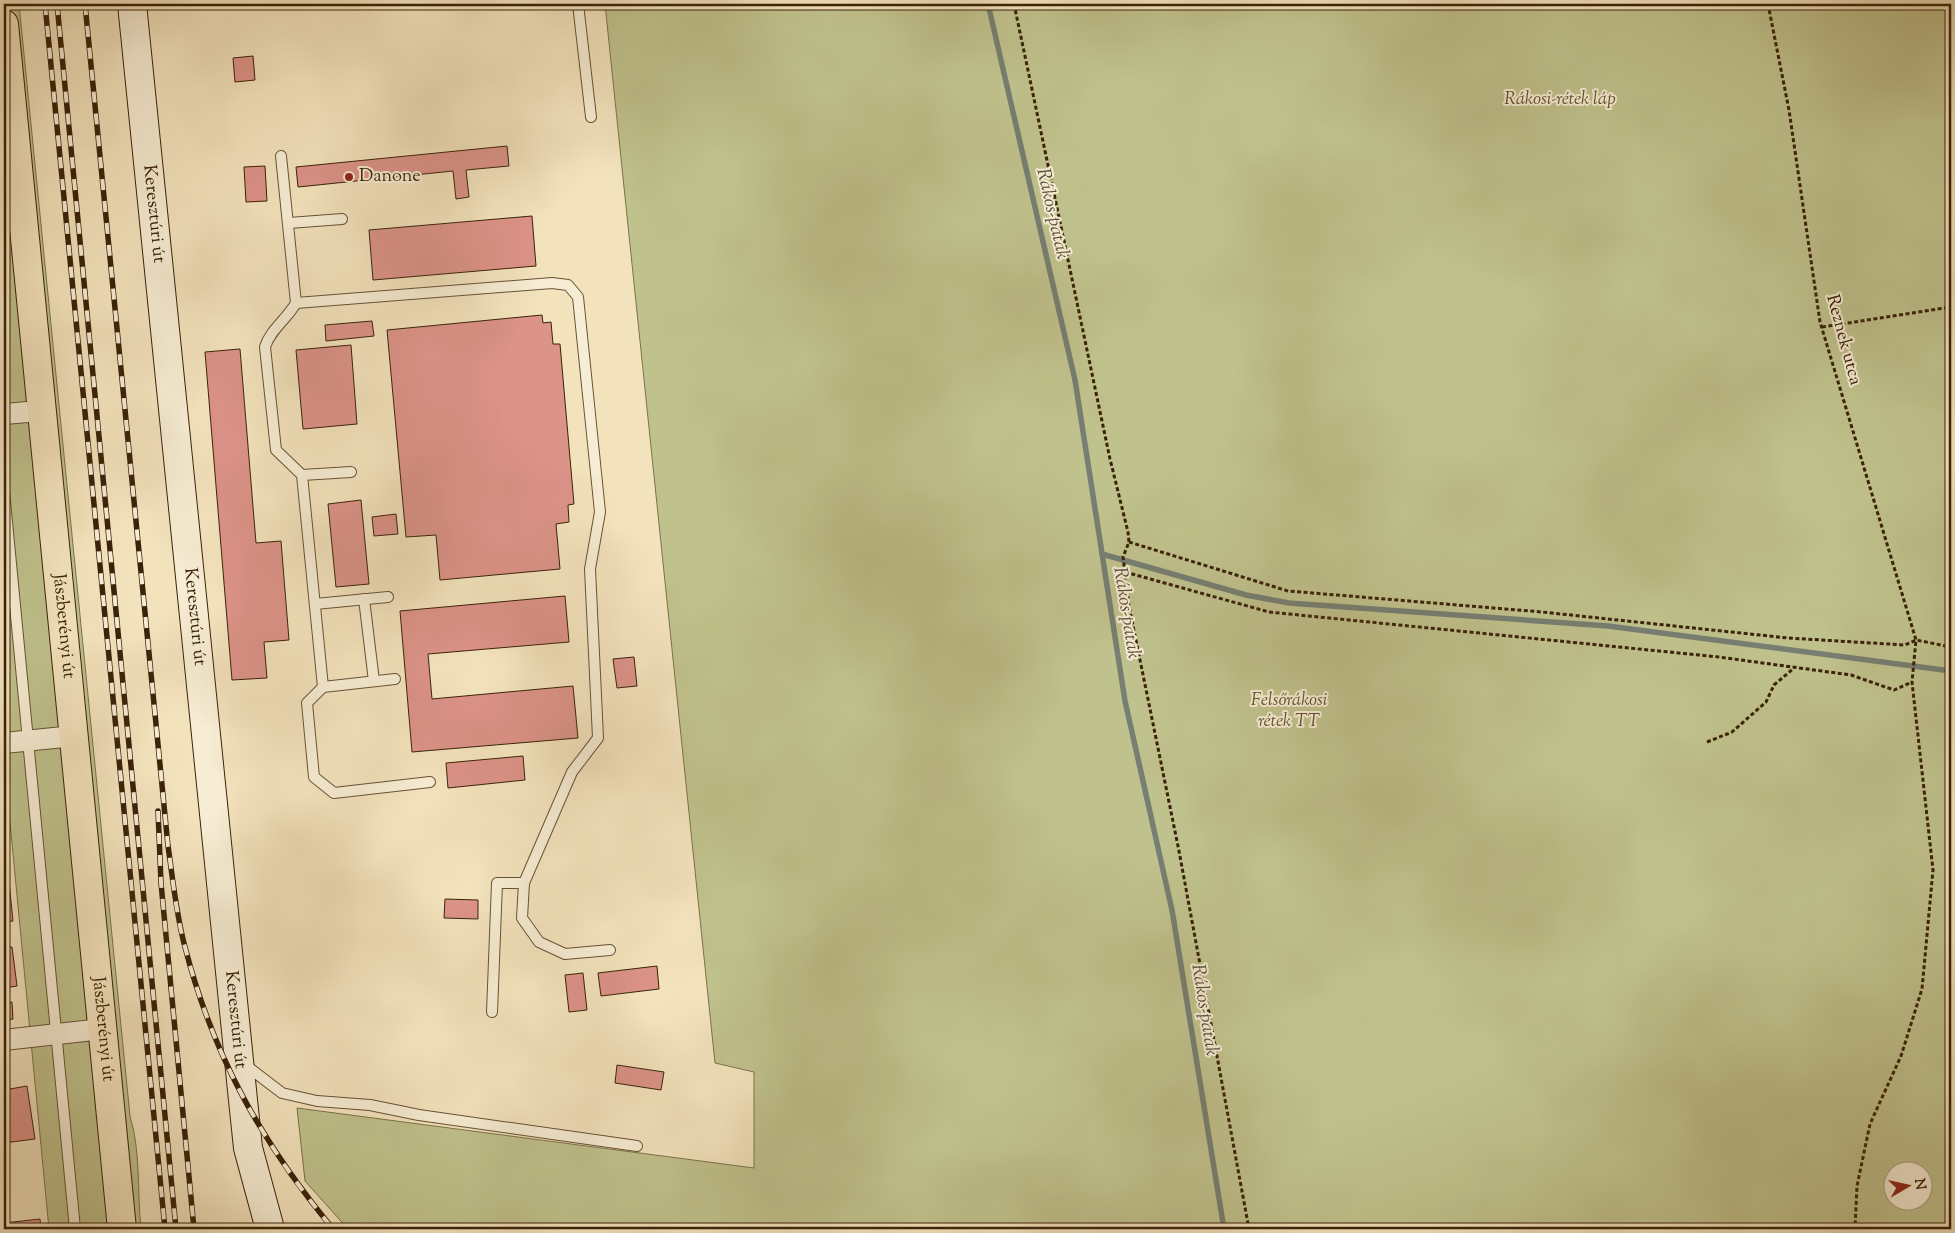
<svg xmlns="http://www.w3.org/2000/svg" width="1955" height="1233" viewBox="0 0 1955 1233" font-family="'Sorts Mill Goudy',serif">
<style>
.green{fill:#c0c28d;stroke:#7d724a;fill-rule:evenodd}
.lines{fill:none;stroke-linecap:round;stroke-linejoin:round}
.stream{stroke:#767f72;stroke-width:5.5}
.building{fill:#dc9388;stroke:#3a2208}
.service-casing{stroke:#685235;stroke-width:12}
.minor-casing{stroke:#685235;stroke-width:22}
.secondary-casing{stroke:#3a2208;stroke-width:30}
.primary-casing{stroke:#3a2208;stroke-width:30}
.path{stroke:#3a2208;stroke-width:3;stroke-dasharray:4 2.5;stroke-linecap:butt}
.service{stroke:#f7edd4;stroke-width:10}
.minor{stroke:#f7edd4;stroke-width:20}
.secondary{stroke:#f7edd4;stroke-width:28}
.primary{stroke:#f3e3bd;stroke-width:28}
.rail-casing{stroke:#3a2208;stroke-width:5.5}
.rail{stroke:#f7edd4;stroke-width:4;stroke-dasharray:11;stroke-linecap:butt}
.poi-dot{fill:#8f2418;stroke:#f7edd4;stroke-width:2}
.labels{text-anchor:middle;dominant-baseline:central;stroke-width:4;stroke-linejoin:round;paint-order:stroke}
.park-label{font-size:18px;font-style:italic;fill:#625230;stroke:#f7edd4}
.poi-label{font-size:18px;fill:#3a2208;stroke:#f7edd4;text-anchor:start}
.street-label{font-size:18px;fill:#3a2208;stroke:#f7edd4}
.water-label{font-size:19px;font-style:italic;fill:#58503d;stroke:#f7edd4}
</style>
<rect width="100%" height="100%" fill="#f3e3bd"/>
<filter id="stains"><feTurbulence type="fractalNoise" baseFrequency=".004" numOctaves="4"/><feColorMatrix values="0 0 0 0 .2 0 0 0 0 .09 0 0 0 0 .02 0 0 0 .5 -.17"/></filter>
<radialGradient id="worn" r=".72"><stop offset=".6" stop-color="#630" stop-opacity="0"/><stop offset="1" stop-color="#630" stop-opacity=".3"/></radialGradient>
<g class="green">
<path d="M4,4h15l111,1112c11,37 7,75 11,113h-92l-45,-469z"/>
<path d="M605,4h1346v1225h-1603l-43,-48 -8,-73 457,60v-96l-39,-9zM1922,1170v30h-30v-30z"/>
</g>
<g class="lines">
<g class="stream">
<path d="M988,4l87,376 50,321 47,209 52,319"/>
<path d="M1102,554l144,41 43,8 319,23 343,45"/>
</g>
</g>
<g class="building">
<path d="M253,56l2,24 -20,2 -2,-24z"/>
<path d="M507,146l2,20 -43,4 3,27 -13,2 -3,-28 -155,16 -2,-20z"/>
<path d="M265,166l2,35 -21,1 -2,-35z"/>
<path d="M532,216l4,50 -163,14 -4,-50z"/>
<path d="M542,315l1,8 8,-1 2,22h7l14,160 -6,1 1,17 -13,2 4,45 -120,11 -4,-45 -30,2 -19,-207z"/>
<path d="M372,321l2,15 -48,5 -1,-16z"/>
<path d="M351,345l6,79 -54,5 -7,-79z"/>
<path d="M240,349l16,194 25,-2 8,99 -25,2 3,36 -35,2 -27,-328z"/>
<path d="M361,500l8,84 -33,3 -8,-83z"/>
<path d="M396,514l2,20 -24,2 -2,-19z"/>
<path d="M565,596l4,46 -141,12 4,45 141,-13 5,52 -166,14 -12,-141z"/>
<path d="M634,657l3,29 -20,2 -4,-29z"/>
<path d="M523,756l2,24 -77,8 -2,-25z"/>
<path d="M6,853l7,68 -9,1v-68z"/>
<path d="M445,899l33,1v19l-34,-1z"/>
<path d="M12,947l5,39 -13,2v-40z"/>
<path d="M657,966l2,23 -58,7 -3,-23z"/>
<path d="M583,973l4,37 -18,2 -4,-37z"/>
<path d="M12,1002l1,17 -9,1v-17z"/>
<path d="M617,1065l47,7 -3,18 -46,-7z"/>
<path d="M27,1086l8,53 -31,4v-53z"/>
<path d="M40,1219l1,10h-37v-6z"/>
</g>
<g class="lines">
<defs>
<g id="service">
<path d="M578,4l13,113"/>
<path d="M281,156l15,147c-9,16 -26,27 -31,44l11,103 26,25 21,212 -16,16 7,74 20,16 96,-11"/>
<path d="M289,223l53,-4"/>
<path d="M296,303l256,-20 16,2 10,12 22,215 -10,57 8,169 -26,34 -48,111 -2,35 17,24 26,12 45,-4"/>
<path d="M302,475l49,-3"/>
<path d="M4,491l71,738"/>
<path d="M364,599l10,82"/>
<path d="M315,604l73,-7"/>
<path d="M323,687l72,-8"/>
<path d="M492,1012l5,-129h27"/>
<path d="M244,1064l38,29 35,8 53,4 49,10 218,31"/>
</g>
<g id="minor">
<path d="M4,414l36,-3"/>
<path d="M4,743l70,-7"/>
<path d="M4,1040l98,-11"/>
</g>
<g id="secondary">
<path id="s1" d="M132,4l111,1096 5,48 22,81"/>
</g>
<g id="primary">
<path id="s2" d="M4,24l118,1205"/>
</g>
</defs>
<use href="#service" class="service-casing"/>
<use href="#minor" class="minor-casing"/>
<use href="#secondary" class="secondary-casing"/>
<use href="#primary" class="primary-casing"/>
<g class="path">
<path d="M1014,4l96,455 18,73 1,10 -6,15 6,49 50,245 70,378"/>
<path d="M1768,4l21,106 31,212 96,318 -4,42 21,188 -11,119 -21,67 -31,68 -13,62 -2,43"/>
<path d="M1822,327l129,-20"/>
<path d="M1129,542l159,49 254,21 246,26 117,7 11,-5 35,7"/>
<path d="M1125,572l144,40 450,45 132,18 43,15 18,-8"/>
<path d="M1707,742l25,-10 34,-30 8,-17 20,-17"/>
</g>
<use href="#service" class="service"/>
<use href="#minor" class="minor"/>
<use href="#secondary" class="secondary"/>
<use href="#primary" class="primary"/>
<defs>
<g id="rail">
<path d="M45,4l120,1225"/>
<path d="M57,4l119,1225"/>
<path d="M85,4l83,842c5,34 8,68 17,101 28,109 77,196 148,282"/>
<path d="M158,811l3,72 33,346"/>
</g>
</defs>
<use href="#rail" class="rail-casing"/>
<use href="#rail" class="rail"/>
</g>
<circle class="poi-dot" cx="349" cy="177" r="5"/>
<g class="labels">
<g class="park-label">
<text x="1560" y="100">Rákosi-rétek láp</text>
<text x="1289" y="701">Felsőrákosi<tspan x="1289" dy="21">rétek TT</tspan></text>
</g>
<g class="poi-label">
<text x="359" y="177">Danone</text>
</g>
<g class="street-label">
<text stroke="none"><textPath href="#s1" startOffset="211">Keresztúri út</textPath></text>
<text transform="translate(1843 340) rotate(75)">Reznek utca</text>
<text stroke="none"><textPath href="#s1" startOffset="616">Keresztúri út</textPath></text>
<text stroke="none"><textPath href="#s2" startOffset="605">Jászberényi út</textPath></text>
<text stroke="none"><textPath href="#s1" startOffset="1021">Keresztúri út</textPath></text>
<text stroke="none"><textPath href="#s2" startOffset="1010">Jászberényi út</textPath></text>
</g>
<g class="water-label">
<text transform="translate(1052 214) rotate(77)">Rákos-patak</text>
<text transform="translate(1126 613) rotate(81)">Rákos-patak</text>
<text transform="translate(1204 1010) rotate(81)">Rákos-patak</text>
</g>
</g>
<rect width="1955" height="1233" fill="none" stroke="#f3e3bd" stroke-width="20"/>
<rect x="5" y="5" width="1945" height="1223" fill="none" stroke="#3a2208" stroke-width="2.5"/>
<rect x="10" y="10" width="1935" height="1213" fill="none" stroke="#3a2208"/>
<g transform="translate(1908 1186) rotate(81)"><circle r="24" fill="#f7edd4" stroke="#ab9c82"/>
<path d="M0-4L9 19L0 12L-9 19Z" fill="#8f2418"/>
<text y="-8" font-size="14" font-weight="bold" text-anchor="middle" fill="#3a2208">N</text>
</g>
<rect width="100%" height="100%" filter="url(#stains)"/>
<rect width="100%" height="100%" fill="url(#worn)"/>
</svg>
